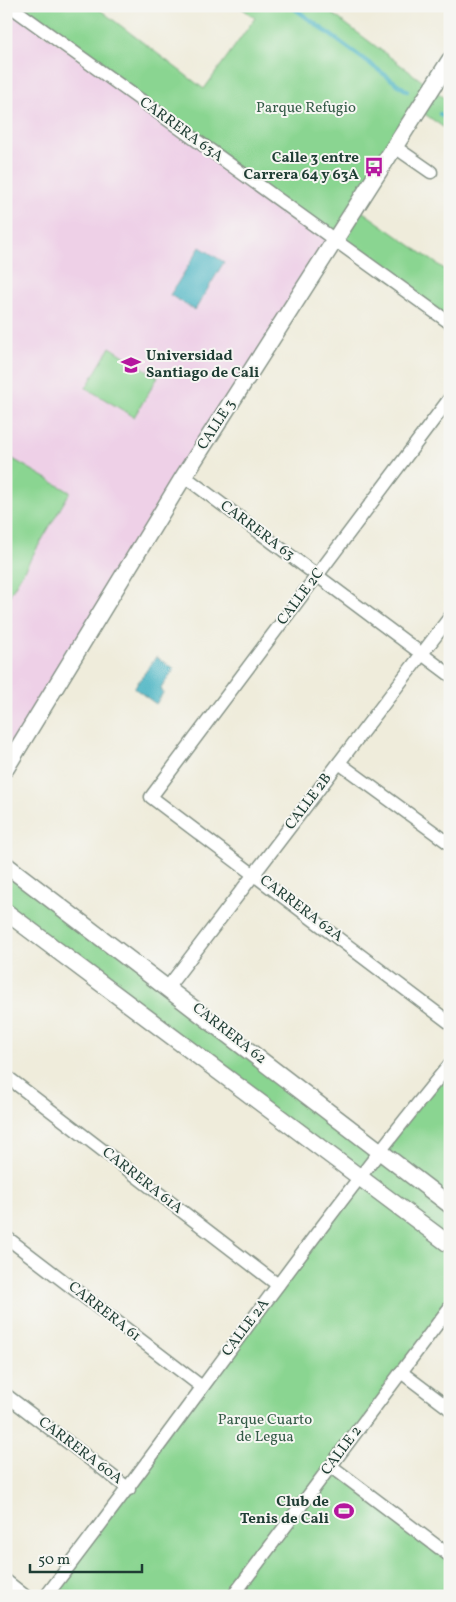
<svg xmlns="http://www.w3.org/2000/svg" width="456" height="1602" viewBox="0 0 456 1602" font-family="Vollkorn,serif">
<style>
.built{fill:#eed0e7}
.green{fill:#8ad591;stroke:#548962}
.water{fill:#46b3c2;stroke:#32787b}
.lines{fill:none;stroke-linecap:round;stroke-linejoin:round}
.stream{stroke:#46b3c2;stroke-width:4.5}
.minor-casing{stroke:#879488;stroke-width:15}
.tertiary-casing{stroke:#879488;stroke-width:19}
.minor{stroke:#fff;stroke-width:12}
.tertiary{stroke:#fff;stroke-width:16}
.labels{text-anchor:middle;dominant-baseline:central;stroke-width:4;stroke-linejoin:round;paint-order:stroke}
.park-label{font-size:15px;fill:#345b47;stroke:#f6f6f2}
.street-label{font-size:15px;fill:#1f3d34;stroke:#f6f6f2}
.poi-label{font-size:15px;font-weight:bold;fill:#1f3d34;stroke:#f6f6f2;text-anchor:end}
</style>
<rect width="100%" height="100%" fill="#f6f6f2"/>
<filter id="ink" filterUnits="userSpaceOnUse"><feTurbulence type="fractalNoise" baseFrequency=".02" numOctaves="2"/><feDisplacementMap in="SourceGraphic" scale="10" xChannelSelector="R" yChannelSelector="G"/><feConvolveMatrix kernelMatrix="1 2 1 2 8 2 1 2 1" color-interpolation-filters="sRGB"/></filter>
<filter id="wash" filterUnits="userSpaceOnUse"><feTurbulence type="fractalNoise" baseFrequency=".0096" numOctaves="4" result="noise"/><feDisplacementMap in="SourceGraphic" scale="20" xChannelSelector="R" yChannelSelector="G"/><feGaussianBlur stdDeviation="1.12" result="paint"/><feColorMatrix in="noise" values="0 0 0 0 0 0 0 0 0 0 0 0 0 0 0 0 0 1.4 0 .05"/><feComposite in="paint" operator="in"/></filter>
<g filter="url(#wash)">
<rect width="100%" height="100%" fill="#efecdb"/>
<path class="built" d="M6,6l329,234 -329,528z"/>
<g class="green">
<path d="M17,6h78l109,83 51,-71 -16,-12h83l128,96v30l-31,-22 -63,97 94,66v50z"/>
<path d="M110,347l48,30 -24,40 -48,-29z"/>
<path d="M6,455l64,37 -64,109z"/>
<path d="M6,865l373,285 71,-86v243l-119,159 119,90v40h-404l313,-419 -353,-265z"/>
</g>
<g class="water">
<path d="M200,247l24,15 -29,48 -25,-15z"/>
<path d="M156,657l18,12 -13,19 2,5 -7,11 -22,-16z"/>
</g>
<g class="lines">
<g class="stream">
<path d="M291,6l116,85"/>
<path d="M440,114l10,7"/>
</g>
</g>
</g>
<g filter="url(#ink)">
<g class="lines">
<defs>
<g id="minor">
<path d="M10,6l440,317"/>
<path d="M395,147l36,25"/>
<path d="M450,398l-299,399 299,226"/>
<path d="M184,476l266,199"/>
<path d="M339,763l111,81"/>
<path d="M168,987l282,-370"/>
<path d="M6,1076l272,209"/>
<path d="M6,1237l196,150"/>
<path d="M401,1372l49,37"/>
<path d="M6,1395l123,94"/>
<path d="M331,1466l119,90"/>
<path d="M6,1581l19,15"/>
<path d="M46,1596c136,-176 262,-360 404,-532"/>
<path d="M233,1596l217,-289"/>
</g>
<g id="tertiary">
<path d="M6,768l178,-292 266,-416"/>
<path d="M6,865l444,340"/>
<path d="M6,912l444,333"/>
</g>
</defs>
<use href="#minor" class="minor-casing"/>
<use href="#tertiary" class="tertiary-casing"/>
<use href="#minor" class="minor"/>
<use href="#tertiary" class="tertiary"/>
</g>
</g>
<defs>
<symbol id="bus-bare" viewBox="-9 -9 18 18"><path d="M-5-6H5V4H4V6H2V4H-2V6H-4V4H-5ZM-3.5-4V0h7V-4ZM-3.5 1.2v1.5H-2V1.2ZM2 1.2v1.5H3.5V1.2Z" fill="#b5179e" stroke="#f6f6f2" stroke-width="2.5" paint-order="stroke"/></symbol>
<symbol id="university-bare" viewBox="-9 -9 18 18"><path d="M0-5L7-2L0 1L-7-2ZM-4 1L0 2.5L4 1V4Q0 6-4 4Z" fill="#b5179e" stroke="#f6f6f2" stroke-width="2.5" paint-order="stroke"/></symbol>
<symbol id="stadium-bare" viewBox="-9 -9 18 18"><path d="M0-5a6.5 5 0 1 0 0 10a6.5 5 0 1 0 0-10ZM-3.5-1.8h7v3.6h-7Z" fill="#b5179e" stroke="#f6f6f2" stroke-width="2.5" paint-order="stroke"/></symbol>
</defs>
<g fill-rule="evenodd">
<use href="#bus-bare" x="360" y="153" width="28" height="28"/>
<use href="#university-bare" x="117" y="351" width="28" height="28"/>
<use href="#stadium-bare" x="330" y="1497" width="28" height="28"/>
</g>
<g class="labels">
<g class="park-label">
<text x="306" y="108">Parque Refugio</text>
<text x="265" y="1420">Parque Cuarto<tspan x="265" dy="17">de Legua</tspan></text>
</g>
<g class="street-label">
<text transform="translate(181 130) rotate(36)">CARRERA 63A</text>
<text transform="translate(217 425) rotate(-57)">CALLE 3</text>
<text transform="translate(257 531) rotate(37)">CARRERA 63</text>
<text transform="translate(301 597) rotate(-53)">CALLE 2C</text>
<text transform="translate(309 802) rotate(-53)">CALLE 2B</text>
<text transform="translate(301 909) rotate(37)">CARRERA 62A</text>
<text transform="translate(229 1034) rotate(38)">CARRERA 62</text>
<text transform="translate(142 1181) rotate(38)">CARRERA 61A</text>
<text transform="translate(104 1312) rotate(38)">CARRERA 61</text>
<text transform="translate(246 1328) rotate(-53)">CALLE 2A</text>
<text transform="translate(80 1451) rotate(37)">CARRERA 60A</text>
<text transform="translate(342 1451) rotate(-53)">CALLE 2</text>
</g>
<g class="poi-label">
<text x="359" y="158">Calle 3 entre<tspan x="359" dy="17">Carrera 64 y 63A</tspan></text>
<text x="146" y="356" text-anchor="start">Universidad<tspan x="146" dy="17">Santiago de Cali</tspan></text>
<text x="329" y="1502">Club de<tspan x="329" dy="17">Tenis de Cali</tspan></text>
</g>
</g>
<rect width="456" height="1602" fill="none" stroke="#f6f6f2" stroke-width="25"/>
<path d="M30 1564v8h112v-8" fill="none" stroke="#1f3d34" stroke-width="2.5"/>
<text x="38" y="1564" font-size="15" fill="#1f3d34" stroke="#f6f6f2" stroke-width="4" paint-order="stroke">50 m</text>
</svg>
